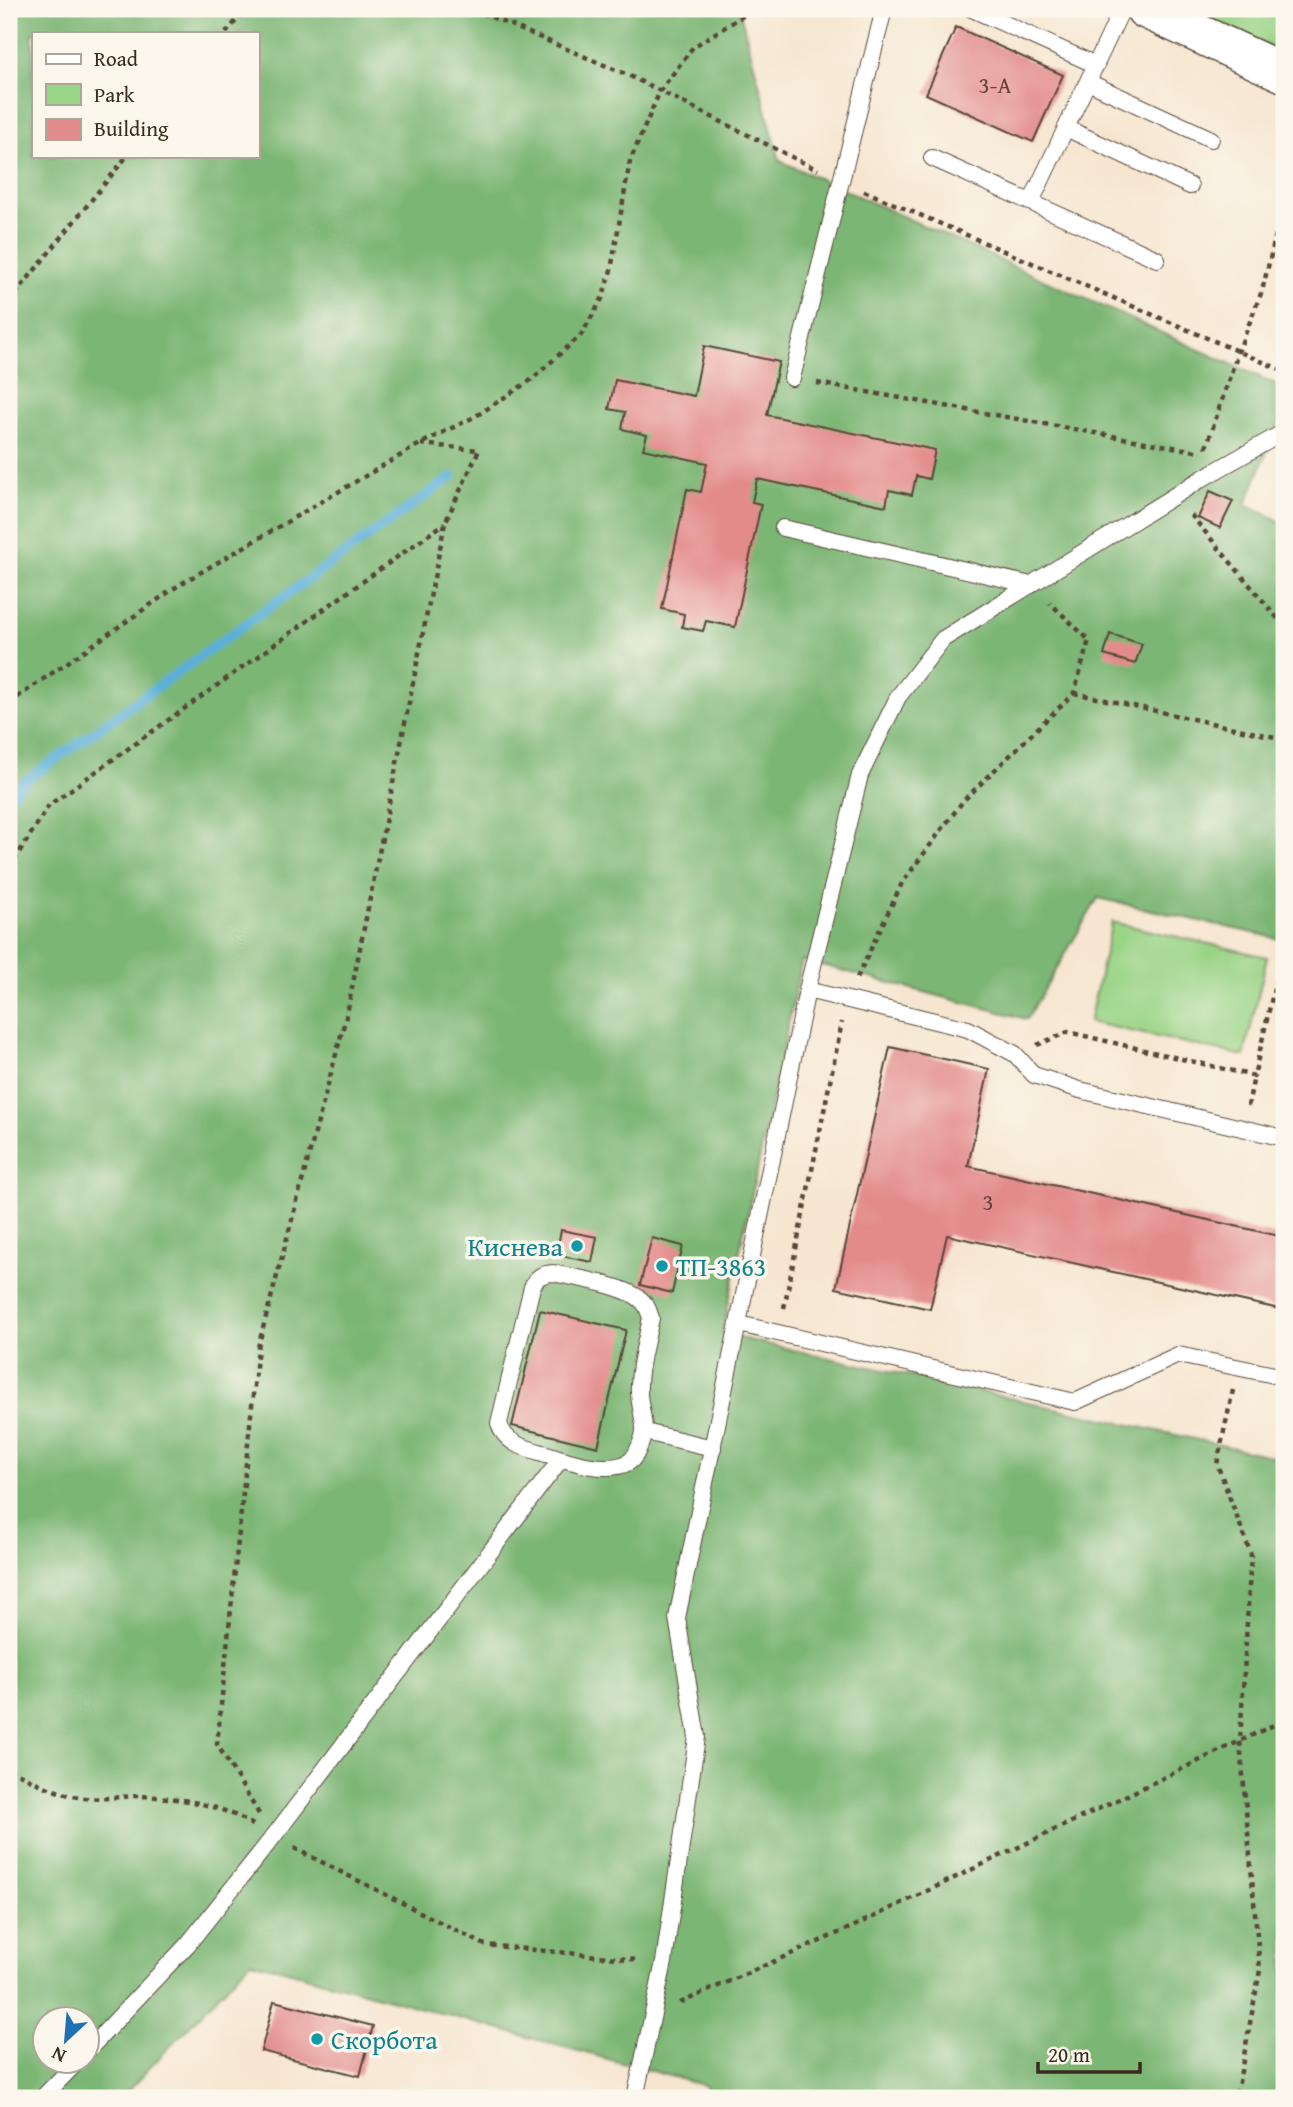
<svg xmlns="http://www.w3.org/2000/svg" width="1293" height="2107" viewBox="0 0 1293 2107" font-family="'Gentium Book Plus',serif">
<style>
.green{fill:#9ad487;stroke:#6a7f52;stroke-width:2}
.forest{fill:#7bb674;stroke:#5b7049;stroke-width:2;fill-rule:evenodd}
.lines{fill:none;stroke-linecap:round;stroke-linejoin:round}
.stream{stroke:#5bb0d7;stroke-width:10}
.building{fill:#e38b8b}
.service-casing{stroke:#574639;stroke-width:18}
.tertiary-casing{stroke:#574639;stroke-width:41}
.path{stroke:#574639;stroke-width:4.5;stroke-dasharray:5 5;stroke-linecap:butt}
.service{stroke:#fff;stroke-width:16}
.tertiary{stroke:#fff;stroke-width:38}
.culture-dot{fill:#0f9aa8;stroke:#fbf7ec;stroke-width:2.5}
.labels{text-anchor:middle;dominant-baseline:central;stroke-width:7;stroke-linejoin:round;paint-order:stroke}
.number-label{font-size:23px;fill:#654239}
.culture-label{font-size:26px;fill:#0d838f;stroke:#fbf7ec;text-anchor:start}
</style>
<rect width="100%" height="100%" fill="#fbf7ec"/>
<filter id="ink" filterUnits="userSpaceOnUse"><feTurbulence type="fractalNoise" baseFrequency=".0143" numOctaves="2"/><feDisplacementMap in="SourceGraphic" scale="14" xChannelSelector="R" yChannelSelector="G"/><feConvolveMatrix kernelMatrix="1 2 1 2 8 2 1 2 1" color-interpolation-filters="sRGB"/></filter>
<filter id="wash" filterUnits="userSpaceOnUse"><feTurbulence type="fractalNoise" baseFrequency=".00686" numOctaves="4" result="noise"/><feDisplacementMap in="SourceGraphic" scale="28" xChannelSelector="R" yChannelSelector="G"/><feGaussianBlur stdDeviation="1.57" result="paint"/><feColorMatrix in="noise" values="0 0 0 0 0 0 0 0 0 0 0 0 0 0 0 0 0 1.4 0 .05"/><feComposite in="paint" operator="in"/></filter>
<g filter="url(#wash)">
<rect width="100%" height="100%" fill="#f6e6d0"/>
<g class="green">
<path d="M1188,9h96v45z"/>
<path d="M1112,922l155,35 -23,99 -155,-34z"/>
</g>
<path class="forest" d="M9,9h730l41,152 504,227v22l-38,94 38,19v417l-186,-42 -71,121 -225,-59 -80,374 562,125v639h-581l3,-12 -455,-125 -130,137h-112zM33,33h224v123h-224zM46,2020h42v42h-42z"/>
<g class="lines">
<path class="stream" d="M9,798l9,-12 434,-309"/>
</g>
<g id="blocks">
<g class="building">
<path d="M956,27l107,48 -30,67 -107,-48z"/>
<path d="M704,346l75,16 -12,53 168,35 -6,29 -13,-3 -4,19 -23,-5 -3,16 -129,-27 -5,23 9,2 -26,123 -29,-6 -3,10 -21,-4 2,-13 -22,-5 25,-120 14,3 6,-29 -64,-14 4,-14 -25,-6 3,-17 -16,-3 6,-29 79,16z"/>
<path d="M1210,491l23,10 -13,27 -22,-10z"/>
<path d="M1110,634l32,10 -7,20 -31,-9z"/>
<path d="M890,1047l99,22 -21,97 316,71v73l-337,-75 -17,74 -94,-21z"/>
<path d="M561,1230l36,7 -5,25 -36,-7z"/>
<path d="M652,1238l31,8 -11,47 -32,-8z"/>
<path d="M540,1310l86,20 -28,117 -86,-21z"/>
<path d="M274,2001l99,25 -13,50 -99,-25z"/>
</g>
</g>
</g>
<g filter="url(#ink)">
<use href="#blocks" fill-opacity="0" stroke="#574639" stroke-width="2"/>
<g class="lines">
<defs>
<g id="service">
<path d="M972,9l124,56"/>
<path d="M1088,82l123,57"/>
<path d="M1066,128l124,58"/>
<path d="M932,158l225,101"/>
<path d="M1031,202l91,-193"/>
<path d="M792,378l92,-369"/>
<path d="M783,528l248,57"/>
<path d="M807,990l161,39 47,25 19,21 46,15 204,48"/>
<path d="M553,1273c22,5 78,13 91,30 4,4 5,10 7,15 -5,25 -13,50 -12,74 0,13 5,25 5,38 0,5 -2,10 -4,15 -3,7 -5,13 -11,17 -21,12 -58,0 -79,-7 -20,-6 -45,-9 -51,-32l33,-136c5,-11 10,-13 21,-14z"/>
<path d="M739,1324l336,78 103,-47 106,22"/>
<path d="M645,1432l68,16"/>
<path d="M88,2050l100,-106 85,-107 288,-378"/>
<path d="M42,2098l35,-36"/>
<path d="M635,2098l29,-136 33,-225 -20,-119 130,-628 53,-215 38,-78 45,-58 260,-161 81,-46"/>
</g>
<path id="tertiary" d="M1145,9l139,64"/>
</defs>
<use href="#service" class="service-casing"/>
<use href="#tertiary" class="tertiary-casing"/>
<g class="path">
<path d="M473,9l157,67 188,94"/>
<path d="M226,33l20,-24"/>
<path d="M864,191l420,180"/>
<path d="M9,302l118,-146"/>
<path d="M817,383l384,69"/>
<path d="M1206,448l32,-96 24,-61 22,-89"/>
<path d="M1191,515l93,111"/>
<path d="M1074,693l210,46"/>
<path d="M9,703l170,-118 241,-141 56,-28 55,-36 50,-45 21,-36 9,-29 19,-109 30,-70 33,-44 61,-38"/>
<path d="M9,869l40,-64 396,-282"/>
<path d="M857,978l45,-95 61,-82 111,-108 15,-53 -39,-37"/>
<path d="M1037,1045l31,-13 186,44 30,-131"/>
<path d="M1248,1106l6,-30"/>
<path d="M784,1308l58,-286"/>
<path d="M1233,1390l-16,74 34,90 -11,187 20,229 -24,128"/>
<path d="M9,1769c23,11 49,26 76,29 17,2 36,-2 54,-2 38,1 81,8 114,29"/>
<path d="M259,1814l-42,-70 41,-397 89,-334 98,-490 34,-73 -59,-6"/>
<path d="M294,1848l191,97 154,15"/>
<path d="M680,2003l172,-76 432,-207"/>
</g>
<use href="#service" class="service"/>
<use href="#tertiary" class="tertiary"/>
</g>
</g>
<g class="culture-dot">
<circle cx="577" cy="1246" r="7"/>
<circle cx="662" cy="1266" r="7"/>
<circle cx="317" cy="2039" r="7"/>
</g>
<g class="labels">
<g class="number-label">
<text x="995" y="84">3-А</text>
<text x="988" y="1201">3</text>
</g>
<g class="culture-label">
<text x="563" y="1246" text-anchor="end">Киснева</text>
<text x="676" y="1266">ТП-3863</text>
<text x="331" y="2039">Скорбота</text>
</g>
</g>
<rect width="1293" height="2107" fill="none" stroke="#fbf7ec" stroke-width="35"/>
<rect x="32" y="32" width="228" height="126" fill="#fbf7ec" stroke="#aea59a" stroke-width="2"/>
<rect x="46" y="54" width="35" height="10" fill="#ffffff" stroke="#aea59a" stroke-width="2"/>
<text x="94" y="66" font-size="21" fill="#3b2a1e">Road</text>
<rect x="46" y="84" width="35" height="21" fill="#9ad487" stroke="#aea59a" stroke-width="2"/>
<text x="94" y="102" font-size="21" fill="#3b2a1e">Park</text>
<rect x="46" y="119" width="35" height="21" fill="#e38b8b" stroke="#aea59a" stroke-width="2"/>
<text x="94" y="136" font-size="21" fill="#3b2a1e">Building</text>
<g transform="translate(66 2040) rotate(206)"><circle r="33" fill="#fbf7ec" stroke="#aea59a" stroke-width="2"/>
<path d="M0-5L12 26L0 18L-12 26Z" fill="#1f6fb2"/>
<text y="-10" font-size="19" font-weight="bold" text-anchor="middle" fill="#3b2a1e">N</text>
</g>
<path d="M1038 2062v10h102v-10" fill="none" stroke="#3b2a1e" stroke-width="3.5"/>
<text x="1048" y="2062" font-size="21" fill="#3b2a1e" stroke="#fbf7ec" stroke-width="5" paint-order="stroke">20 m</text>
</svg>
